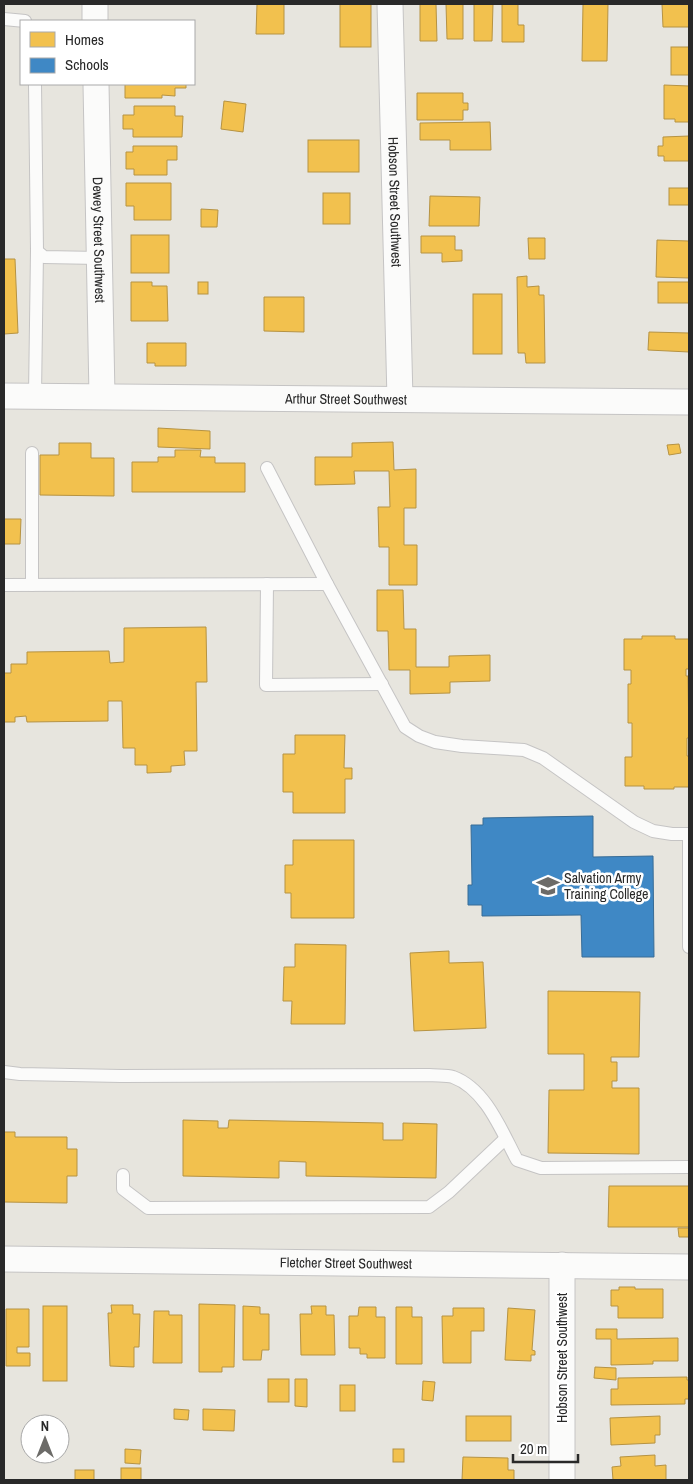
<svg xmlns="http://www.w3.org/2000/svg" width="693" height="1484" viewBox="0 0 693 1484" font-family="'Archivo Narrow',sans-serif">
<style>
.homes{fill:#f2c14e;stroke:#b69343}
.schools{fill:#3f88c5;stroke:#386c96}
.lines{fill:none;stroke-linecap:round;stroke-linejoin:round}
.lane-casing{stroke:#c5c4c4;stroke-width:14}
.street-casing{stroke:#c5c4c4;stroke-width:27}
.lane{stroke:#fbfbfa;stroke-width:12}
.street{stroke:#fbfbfa;stroke-width:25}
.labels{text-anchor:middle;dominant-baseline:central;stroke-width:5;stroke-linejoin:round;paint-order:stroke}
.street-label{font-size:14px;fill:#292929;stroke:#fff}
.poi-label{font-size:14px;fill:#292929;stroke:#fff;text-anchor:start}
</style>
<rect width="100%" height="100%" fill="#e7e5de"/>
<g class="homes">
<path d="M257,4h27v30h-28z"/>
<rect x="340" y="4" width="31" height="43"/>
<path d="M420,4h16l1,37h-17z"/>
<path d="M446,4h17v35h-16z"/>
<path d="M474,4h19l-1,37h-18z"/>
<path d="M502,4h16v21h6v17h-22z"/>
<path d="M583,4h25l-1,57h-25z"/>
<path d="M662,4h27v23h-26z"/>
<rect x="671" y="47" width="18" height="28"/>
<path d="M125,84h61v4h-11v8l-13,-1v3h-37z"/>
<path d="M664,85l25,1v36h-14v-3h-11z"/>
<path d="M417,93h46v10h5v7h-5v10h-46z"/>
<path d="M224,101l22,3 -3,28 -22,-3z"/>
<path d="M134,106h41v10h8l-1,21h-49v-8h-10v-14h11z"/>
<path d="M490,122l1,28h-41v-10h-30v-17z"/>
<path d="M689,136v25h-25v-5h-6v-10h5v-9z"/>
<rect x="308" y="140" width="51" height="32"/>
<path d="M133,146h44v14h-10v15h-33v-6h-8v-17h7z"/>
<path d="M126,183h45v37h-37v-14h-8z"/>
<rect x="669" y="188" width="20" height="17"/>
<rect x="323" y="193" width="27" height="31"/>
<path d="M430,196l50,1 -1,29h-50z"/>
<path d="M201,209l17,1 -1,17h-16z"/>
<rect x="131" y="235" width="38" height="38"/>
<path d="M421,236h34v14h7v11l-20,1v-9h-21z"/>
<path d="M528,238h17v21h-16z"/>
<path d="M657,240l32,1v37l-33,-1z"/>
<path d="M4,259h11l3,74 -14,1z"/>
<path d="M527,276v11l12,-1v9h5l1,68h-19l-1,-10h-7l-1,-76z"/>
<path d="M131,282h21v4h15l1,35h-37z"/>
<rect x="198" y="282" width="10" height="12"/>
<rect x="658" y="282" width="31" height="21"/>
<rect x="473" y="294" width="29" height="60"/>
<path d="M264,297h40v35l-40,-1z"/>
<path d="M649,332l40,1v19l-41,-2z"/>
<path d="M147,343h39v23h-31v-3h-8z"/>
<path d="M158,428l52,3v18l-52,-2z"/>
<path d="M393,442l1,28 22,-1v39h-12v37h13v40h-28v-38h-10l-1,-40h12l-1,-36h-35l1,13 -40,1v-28h37v-14z"/>
<path d="M59,443h32v15h23v38l-74,-1v-40h19z"/>
<path d="M679,444l2,9 -12,2 -2,-10z"/>
<path d="M175,450h26l-1,7h15v6h30v29h-113v-30h26v-5h17z"/>
<path d="M4,519h17l-1,25h-16z"/>
<path d="M377,590h26l1,39h12v38h33v-11l41,-1v26l-40,1v11l-40,1v-24h-21l-1,-39h-11z"/>
<path d="M206,627l1,55h-11l1,69h-13l1,14 -14,1v6l-24,1v-8h-12v-17h-12l-1,-47h-14v20l-81,1 -1,-6 -11,1v5h-11v-49h7v-9h16v-12l82,-1 1,12 14,-1v-34z"/>
<path d="M642,636h33v3h14v30h-3v7h2l1,62h-2v18h2v31h-15v2h-30v-3h-19v-29h7v-34h-4v-39h3v-14h-7v-31h18z"/>
<path d="M295,735h50l-1,33h8v11h-7v34h-52v-21h-10v-38h12z"/>
<path d="M293,840h61v78h-63v-25h-6v-28h8z"/>
<path d="M295,944l51,1 -1,79h-54l1,-23h-9l1,-34h11z"/>
<path d="M449,951v12l34,-1 3,66 -72,3 -4,-78z"/>
<path d="M548,991l92,1 -1,65h-28v5h6v19h-5v7h27v66l-91,-1 1,-63h35v-36h-36z"/>
<path d="M183,1120l35,1v7h10l1,-8 154,3v17h20v-17l34,1 -1,54 -130,-2v-14l-27,-1v17l-96,-2z"/>
<path d="M4,1132h11v5h52v12h10v27h-10v27l-63,-1z"/>
<path d="M609,1186h80v41h-81z"/>
<path d="M678,1228h11v9h-10z"/>
<path d="M619,1287h16v2h28v29h-45v-12h-7v-16h8z"/>
<path d="M199,1304l36,1 -1,62h-12v5h-23z"/>
<path d="M111,1305h22v9h7l-1,33h-5v20l-24,-1 -2,-53h4z"/>
<rect x="43" y="1306" width="24" height="75"/>
<path d="M243,1306l17,1v7h9v36h-7l-1,10h-18z"/>
<path d="M311,1306h15v9h8l1,40h-34l-1,-41h12z"/>
<path d="M359,1307h17v10h9v41h-18v-4h-7v-6h-11v-32h9z"/>
<path d="M396,1307h16v10h10v47h-26z"/>
<path d="M453,1308h31v23h-13v32h-28l-1,-47h11z"/>
<path d="M508,1308l27,2 -3,40 3,1v4h-4v6l-26,-1z"/>
<path d="M6,1309h23v38h-12v6h13v13h-24z"/>
<path d="M154,1311h15v4h13v48h-29z"/>
<path d="M596,1329h21v10l61,-1v23h-25v3l-42,1v-26h-15z"/>
<path d="M595,1367l21,1v12l-22,-2z"/>
<path d="M687,1377v3h2v19h-4v5l-74,1v-16h7v-11z"/>
<rect x="268" y="1379" width="21" height="23"/>
<path d="M295,1379h12v28l-12,-1z"/>
<path d="M423,1381l12,1 -2,19 -11,-1z"/>
<rect x="340" y="1385" width="15" height="26"/>
<path d="M174,1409l15,1 -1,10 -14,-1z"/>
<path d="M203,1409l32,1 -1,21 -31,-1z"/>
<rect x="466" y="1416" width="45" height="25"/>
<path d="M660,1416v19h-5v8l-44,2 -1,-27z"/>
<path d="M125,1449l16,1 -1,14 -15,-1z"/>
<rect x="393" y="1449" width="11" height="13"/>
<path d="M655,1455v11l11,-1v15h-53l-1,-13 9,-1 -1,-9z"/>
<path d="M463,1457l45,1v12h6v10h-52z"/>
<rect x="121" y="1468" width="20" height="12"/>
<rect x="75" y="1470" width="19" height="10"/>
</g>
<path class="schools" d="M593,816v41l60,-1 1,101h-72l-1,-42 -99,1v-11h-14v-20h4l-1,-60h12v-7z"/>
<g class="lines">
<defs>
<g id="lane">
<path d="M4,19l21,2"/>
<path d="M35,84l2,167 7,6 55,1"/>
<path d="M35,396l2,-145"/>
<path d="M32,453v132"/>
<path d="M267,468l60,116 78,143 14,9 16,6 27,4 62,4 19,8 91,64 19,9 19,3h17"/>
<path d="M267,584l-1,101 116,-1"/>
<path d="M4,585l323,-1"/>
<path d="M689,834v113"/>
<path d="M4,1072l16,2 101,2 308,-1c8,1 17,0 24,2 33,12 49,55 64,83l24,8 148,-1"/>
<path d="M123,1175v14l25,19 281,-1 20,-15 56,-53"/>
</g>
<g id="street">
<path d="M95,4v17"/>
<path id="s1" d="M390,4l10,395"/>
<path id="s2" d="M96,84l6,312"/>
<path id="s3" d="M4,396l685,6"/>
<path id="s4" d="M4,1259l685,8"/>
<path d="M562,1265v215"/>
</g>
</defs>
<use href="#lane" class="lane-casing"/>
<use href="#street" class="street-casing"/>
<use href="#lane" class="lane"/>
<use href="#street" class="street"/>
</g>
<defs>
<symbol id="university-bare" viewBox="-9 -9 18 18"><path d="M0-5L7-2L0 1L-7-2ZM-4 1L0 2.5L4 1V4Q0 6-4 4Z" fill="#6c6b68" stroke="#fff" stroke-width="2.5" paint-order="stroke"/></symbol>
</defs>
<g fill-rule="evenodd">
<use href="#university-bare" x="532" y="870" width="32" height="32"/>
</g>
<g class="labels">
<g class="street-label">
<text stroke="none"><textPath href="#s1" startOffset="198">Hobson Street Southwest</textPath></text>
<text stroke="none"><textPath href="#s2" startOffset="156">Dewey Street Southwest</textPath></text>
<text stroke="none"><textPath href="#s3" startOffset="342">Arthur Street Southwest</textPath></text>
<text stroke="none"><textPath href="#s4" startOffset="342">Fletcher Street Southwest</textPath></text>
<text transform="translate(562 1358) rotate(-90)">Hobson Street Southwest</text>
</g>
<g class="poi-label">
<text x="564" y="878">Salvation Army<tspan x="564" dy="16">Training College</tspan></text>
</g>
</g>
<rect width="693" height="1484" fill="none" stroke="#292929" stroke-width="10"/>
<rect x="20" y="20" width="175" height="65" fill="#ffffff" stroke="#a9a9a9"/>
<rect x="30" y="32" width="25" height="15" fill="#f2c14e" stroke="#a9a9a9"/>
<text x="65" y="45" font-size="15" fill="#292929">Homes</text>
<rect x="30" y="58" width="25" height="15" fill="#3f88c5" stroke="#a9a9a9"/>
<text x="65" y="70" font-size="15" fill="#292929">Schools</text>
<g transform="translate(45 1439)"><circle r="24" fill="#ffffff" stroke="#a9a9a9"/>
<path d="M0-4L9 19L0 12L-9 19Z" fill="#6c6b68"/>
<text y="-8" font-size="14" font-weight="bold" text-anchor="middle" fill="#292929">N</text>
</g>
<path d="M513 1454v8h65v-8" fill="none" stroke="#292929" stroke-width="2.5"/>
<text x="520" y="1454" font-size="15" fill="#292929" stroke="#ffffff" stroke-width="4" paint-order="stroke">20 m</text>
</svg>
